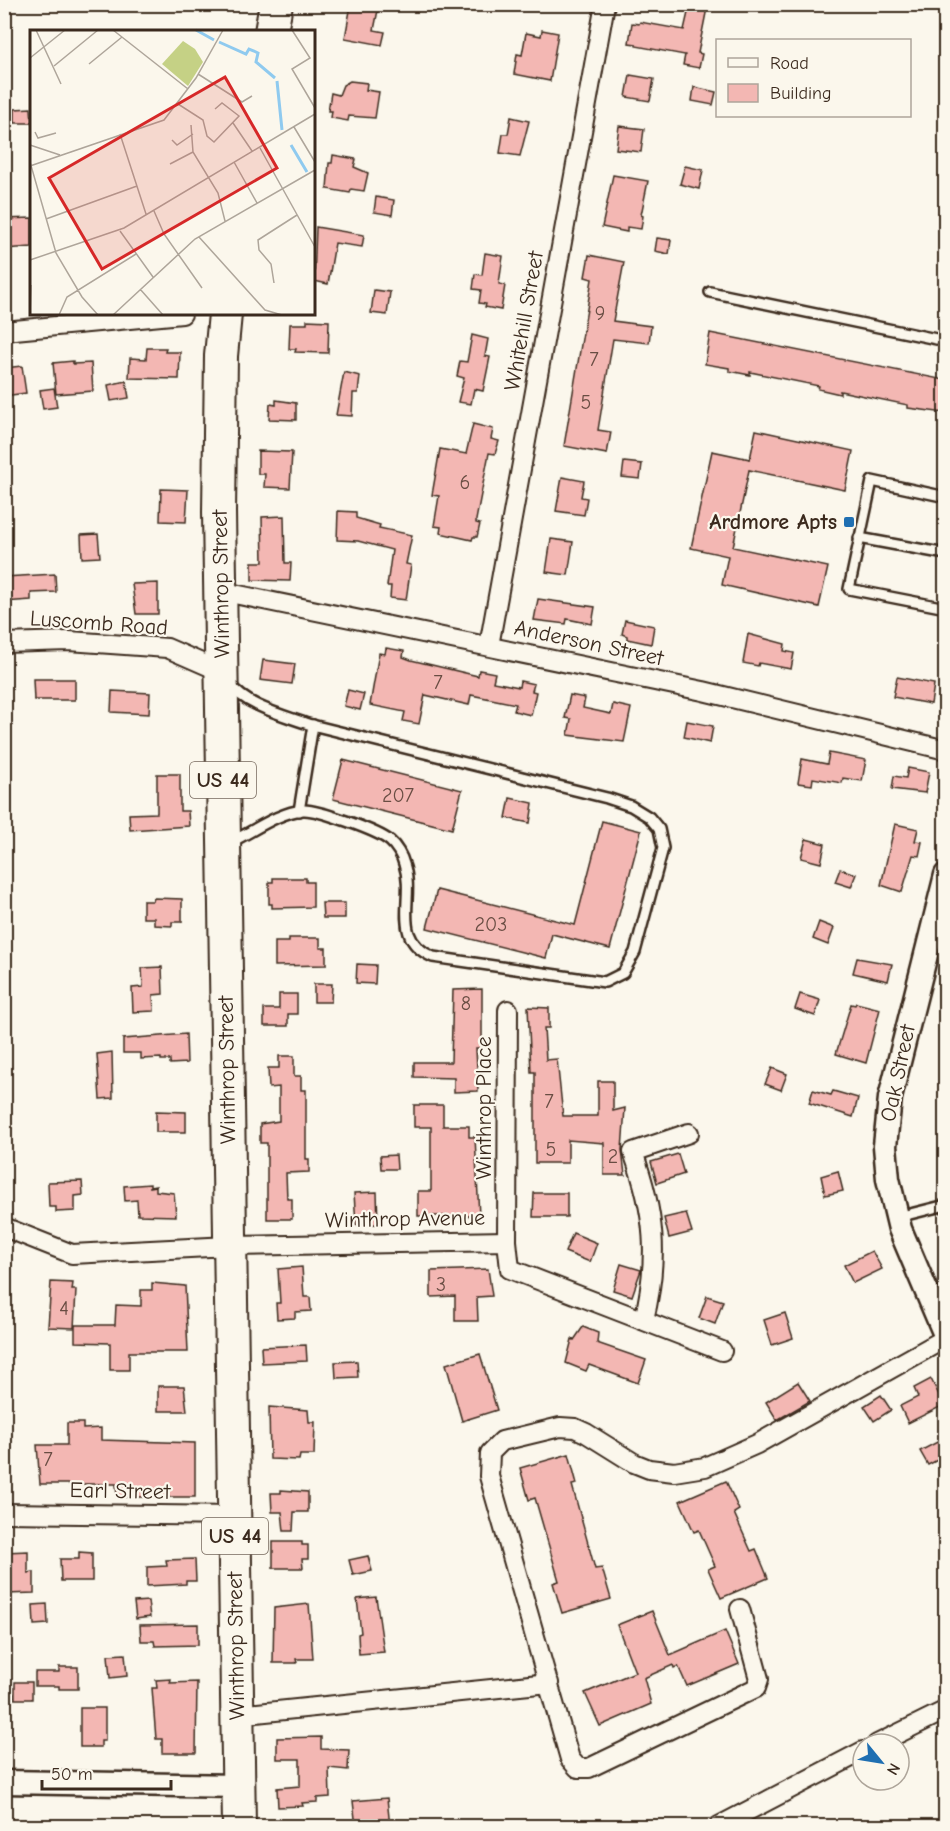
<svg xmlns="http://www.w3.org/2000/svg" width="950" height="1831" viewBox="0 0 950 1831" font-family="'Comic Neue',sans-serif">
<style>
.building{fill:#f3b7b3;stroke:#3b2a1e;stroke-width:1.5}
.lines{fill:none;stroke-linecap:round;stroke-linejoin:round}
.service-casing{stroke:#3b2a1e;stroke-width:14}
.minor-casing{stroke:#3b2a1e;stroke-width:22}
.tertiary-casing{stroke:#3b2a1e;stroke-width:27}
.trunk-casing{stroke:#3b2a1e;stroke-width:36}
.service{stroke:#fbf7ec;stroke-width:9}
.minor{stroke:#fbf7ec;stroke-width:18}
.tertiary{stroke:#fbf7ec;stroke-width:22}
.trunk{stroke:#fbf7ec;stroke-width:32}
.poi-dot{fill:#1f6fb2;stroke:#fbf7ec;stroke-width:2}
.labels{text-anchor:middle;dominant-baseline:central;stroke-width:4.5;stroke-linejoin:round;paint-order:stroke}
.number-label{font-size:20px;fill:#694d43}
.shield{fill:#fbf7ec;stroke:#75685c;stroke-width:1.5}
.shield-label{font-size:21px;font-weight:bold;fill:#3b2a1e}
.street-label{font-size:22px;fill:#3b2a1e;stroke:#fbf7ec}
.poi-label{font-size:22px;font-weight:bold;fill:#3b2a1e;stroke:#fbf7ec;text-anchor:end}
.inset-river{fill:none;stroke:#8fcaef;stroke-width:3}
.inset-road{fill:none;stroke:#aea59a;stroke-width:1.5}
.view{fill:#d62828;fill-opacity:0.15;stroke:#d62828;stroke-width:3}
.inset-edge{fill:none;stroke:#3b2a1e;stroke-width:3}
</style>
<rect width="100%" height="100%" fill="#fbf7ec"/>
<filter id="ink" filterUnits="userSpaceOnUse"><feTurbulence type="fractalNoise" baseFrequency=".0167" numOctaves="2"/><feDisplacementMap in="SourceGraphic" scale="12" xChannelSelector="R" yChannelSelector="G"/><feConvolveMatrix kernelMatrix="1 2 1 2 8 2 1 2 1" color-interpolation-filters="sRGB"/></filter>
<g filter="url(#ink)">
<g class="building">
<path d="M690,4l17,4 -9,45 4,1 -3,14 -16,-3 2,-10 -49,-9v-2l-7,-1 3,-20 7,1 1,-2 44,8z"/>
<path d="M351,5l27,5 -4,20 11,2 -3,13 -37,-7z"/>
<path d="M542,30l16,3 -8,48 -36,-7 3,-20 5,1 4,-22 15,3z"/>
<path d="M630,75l24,4 -4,22 -24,-4z"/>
<path d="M350,81l17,2 -1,7 13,2 -4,26 -26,-2 -1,5 -17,-3 1,-7h-4l3,-18 8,2 4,-10z"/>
<path d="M694,87l22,5 -3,13 -21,-4z"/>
<path d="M31,108l1,15h-17v-14z"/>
<path d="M511,117l18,4 -9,35 -20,-3 3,-19h5z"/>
<path d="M619,126l25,3 -3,23 -25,-3z"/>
<path d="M333,155l23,4 -2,8 14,6 -4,18 -13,-2 -1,4 -23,-4 2,-26h3z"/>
<path d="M685,166l18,4 -4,19 -19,-5z"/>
<path d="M613,175l35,6 -7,34 2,1 -2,13 -14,-2v5l-25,-5z"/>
<path d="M376,197l18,3 -2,15 -18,-3z"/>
<path d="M32,218v29l-28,2v-30z"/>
<path d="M316,227l48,8 -2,12 -27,-4 -7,41 -14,-3z"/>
<path d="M657,238l14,2 -2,14 -14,-3z"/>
<path d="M485,253l18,3 -4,28 6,1 -4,25 -16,-3 1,-3 -7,-1 2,-13 -8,-1 2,-15 7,1z"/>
<path d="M589,255l35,7 -11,59 38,5 -2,17 -36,-4 -15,91 13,2 -4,22 -43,-8 28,-167 -7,-2z"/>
<path d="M374,290l16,2 -3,23 -16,-2z"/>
<path d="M307,320l22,1 -1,32 -33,-1 1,-3h-7l1,-25h17z"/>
<path d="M710,333l235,47v33l-37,-5v-3l-68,-14v3l-22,-5 1,-3 -69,-14v3l-21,-4v-3l-24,-4z"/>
<path d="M472,335l16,4 -3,17 5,1 -7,34 -9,-2 -3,15 -13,-2 6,-24 -7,-2 3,-15 7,1z"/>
<path d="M147,348h19l-1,4h15l-1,27 -50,-1 1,-20 16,1z"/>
<path d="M73,361v3l18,-1 2,28 -37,3 -3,-31z"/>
<path d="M22,366l4,27 -22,3v-28z"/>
<path d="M344,372l16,4 -2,17h-5l-1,23 -16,-1z"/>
<path d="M126,381l3,17 -18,3 -3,-16z"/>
<path d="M54,388l3,19 -14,2 -3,-19z"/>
<path d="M276,400l20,3v17l-27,-1 1,-15 6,1z"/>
<path d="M473,424l20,5 -2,10 8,2 -4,13 -6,-1 -13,67v3l4,1 -3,13h-4l-1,3 -32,-7 1,-6 -7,-1 5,-30 -7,-1 8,-46 26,5z"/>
<path d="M756,430l97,21 -8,39 -96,-20 -16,77 95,20 -9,40 -97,-22 6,-29 -37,-8 21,-97 38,8z"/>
<path d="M258,451l34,1 -2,36 -26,-1 1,-13h-7z"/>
<path d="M624,462l18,2 -2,15 -18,-2z"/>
<path d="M562,477l22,4 -3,16 6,1 -3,17 -28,-4z"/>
<path d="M161,489l27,1 -2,32 -26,-1z"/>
<path d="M338,511l18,1v6l24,7 -1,3 33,7 -6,29 5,1 -5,35 -16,-2 1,-12h-4l5,-36 -34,-9 -21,-1z"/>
<path d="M284,516l1,47h6l-1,18 -38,-1v-18h11l-1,-45z"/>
<path d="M98,534l2,23 -18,1 -1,-23z"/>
<path d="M551,539l22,3 -5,33 -22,-3z"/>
<path d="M55,574l1,18 -25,1v7l-27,2v-25z"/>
<path d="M158,583v31h-22l-4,-30z"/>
<path d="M538,599l57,8 -3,17 -25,-5 -1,5 -32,-4z"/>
<path d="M625,620l29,6 -3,18 -24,-5v-3l-5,-2z"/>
<path d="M748,634l37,10 -1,7 10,2 -3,16 -32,-6 -1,3 -15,-3z"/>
<path d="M386,648l18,3 -1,6 8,3 67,16 1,-6 16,3 -2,9 26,5 1,-6 14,3 -2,7 4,1 -5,23 -17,-4 2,-7 -45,-9 -2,10 -44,-10 -6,29 -16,-3 2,-9 -35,-7 9,-52 6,1z"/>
<path d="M263,660l32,4 -3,20 -32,-4z"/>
<path d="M897,677l37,7 -3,20 -38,-7z"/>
<path d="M33,679h42v21h-41z"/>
<path d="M348,690l16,4 -4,16 -16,-4z"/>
<path d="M112,691l38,2 -1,21 -38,-2z"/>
<path d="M570,695l15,3 -2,10 28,6 2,-10 18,4 -7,34 -56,-7 3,-16 -6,-1z"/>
<path d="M687,721l26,5 -3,17 -26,-6z"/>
<path d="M829,753l37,7 -4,21 -19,-3 -1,5 -29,-5 -1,7 -14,-2 4,-24 25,5z"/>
<path d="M343,760l119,30 -10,39 -119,-30z"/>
<path d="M908,768l21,4 -4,21 -33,-4 2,-13 12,2z"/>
<path d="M157,774h23v37h8l1,15 -59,4 -1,-16 28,-1z"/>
<path d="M510,798l23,5 -3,20 -24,-5z"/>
<path d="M602,821l39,10 -31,118 -58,-15 -6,24 -119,-30 10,-38 138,35z"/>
<path d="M895,824l23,5 -3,12 7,1 -3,14 -6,-1 -11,37 -21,-7z"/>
<path d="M806,839l19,5 -4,19 -20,-5z"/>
<path d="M840,869l16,5 -5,13 -16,-5z"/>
<path d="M273,878h33v4h7v25l-41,1v-4h-3v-22h4z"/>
<path d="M154,898l28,1v23h-10v4l-18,-1v-7h-11v-17h10z"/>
<path d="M322,903h23v15h-22z"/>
<path d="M819,922l15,6 -6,17 -15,-6z"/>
<path d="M289,938h31v10h6v17l-51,1v-24h14z"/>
<path d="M857,958l35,6 -4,17 -35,-8z"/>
<path d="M357,964l19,1 -1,19 -19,-1z"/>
<path d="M162,967l1,27 -10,1 1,16 -21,1 -1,-24 11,-1 -1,-19z"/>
<path d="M314,984h18l-1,18h-17z"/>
<path d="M482,989v59h-6l2,43 -24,1v-14l-40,-1v-15h37l2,-72z"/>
<path d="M279,994h18v20h-9v12h-24v-17h15z"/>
<path d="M800,994l20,6 -5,16 -20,-7z"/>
<path d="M856,1003l24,6 -14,54 -30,-9 15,-50 4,1z"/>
<path d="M528,1007l21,1v20h-5l2,32 11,-1 6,57h35v-35h15v30l12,-3 -3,42 3,25h-21v-32l-36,-3v23h-33v-91h-4z"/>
<path d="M186,1034l1,29 -17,1v-4h-9v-2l-20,1v-6h-18v-14z"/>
<path d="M112,1052l1,46 -13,1 -3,-45z"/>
<path d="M279,1056h15v20h7v14h5v69h3v13l-23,1 1,26h5v20h-25v-76h-7v-19l19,-3v-34l-10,1 -1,-20h11z"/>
<path d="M772,1068l15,6 -6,16 -16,-6z"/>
<path d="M813,1090l18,5 2,-4 25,7 -5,19 -44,-14z"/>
<path d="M414,1105h29v21h26v11h6l4,79h-61v-25h13v-64h-17z"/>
<path d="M156,1111l30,1v20h-30z"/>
<path d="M678,1154l6,20 -27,9 -6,-21z"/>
<path d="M396,1155l1,14h-16l-1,-13z"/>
<path d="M838,1171l5,20 -18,4 -4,-19z"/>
<path d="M82,1181l1,14 -8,1v15l-19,1v-5h-7l-1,-25z"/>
<path d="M150,1184v3l6,-1v5l18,2 2,23 -38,-1 -1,-15 -12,1 -1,-15z"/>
<path d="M377,1192l1,32 -22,1 -2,-32z"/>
<path d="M534,1193h33v24h-34z"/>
<path d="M686,1213l6,19 -23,6 -5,-20z"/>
<path d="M573,1233l24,10 -7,19 -25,-10z"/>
<path d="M872,1251l10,18 -29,14 -9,-18z"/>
<path d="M621,1264l20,6 -9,26 -19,-6z"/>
<path d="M302,1267l2,30h6l1,14 -16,1v6l-18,1 -1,-16h4l-2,-34z"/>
<path d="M488,1269l4,27 -15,1 1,24h-23v-25l-24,1v-26z"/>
<path d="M51,1282l22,1 -1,7h4l-2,38 -26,-1z"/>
<path d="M152,1283l33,3 3,66h-59v18h-19v-27l-35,-1v-17h40l1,-20 25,1v-16h11z"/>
<path d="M707,1296l16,5 -8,23 -16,-6z"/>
<path d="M785,1313l8,25 -21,7 -8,-25z"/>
<path d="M583,1327l15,6 -1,10 49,17 -8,23 -49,-18 -3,6 -20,-8 6,-24 2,1z"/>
<path d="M306,1345l1,16 -45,2 -1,-16z"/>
<path d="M480,1354l17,56 -35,11 -16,-57z"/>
<path d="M357,1361l1,16 -22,1 -1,-16z"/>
<path d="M931,1379l13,26 -36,18 -8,-17 18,-9 -4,-9z"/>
<path d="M798,1382l12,19 -33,19 -11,-18z"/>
<path d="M158,1386h26l3,25h-29z"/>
<path d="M881,1395l10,15 -17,11 -10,-15z"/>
<path d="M269,1407l39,3 1,12h6l-1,33h-14l-1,5 -29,-1z"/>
<path d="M67,1423h16v6l18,-1v12l94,3v54h-78l-1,-13h-76l-3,-39h30z"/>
<path d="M945,1438v18l-17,9 -8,-14z"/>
<path d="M569,1454l8,30 -5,1 23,84 7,-1 9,31 -49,14 -9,-30 6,-2 -24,-83 -6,2 -9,-32z"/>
<path d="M726,1481l13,29 -5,3 17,38 5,-2 12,29 -47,20 -13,-29 7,-3 -16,-36 -5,2 -14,-31z"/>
<path d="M281,1490l27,2v20h-14l-1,19h-9l-2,-19h-10l-1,-19h10z"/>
<path d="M273,1542h29v3h6v14h-6l1,9h-30z"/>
<path d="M28,1551v22l6,-1v21l-28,1 -1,-42z"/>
<path d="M79,1552l13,1v28h-31l-1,-22h19z"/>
<path d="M368,1556l4,15 -19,4 -4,-15z"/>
<path d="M195,1559l1,22h-10v3l-39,2v-19l20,-1 -1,-6z"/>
<path d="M376,1597l8,55 -25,2 -1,-20 3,-1 -4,-34z"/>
<path d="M148,1601l2,16 -14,2 -2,-17z"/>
<path d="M47,1604l1,20 -14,1 -1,-20z"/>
<path d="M309,1604l4,55h-17l1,4h-24l1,-55z"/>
<path d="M652,1611l18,44 55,-24 14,33 -52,22 -9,-20 -4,2 -1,-3 -29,13 7,26 -51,22 -15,-33 50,-21 -18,-47z"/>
<path d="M198,1624v21l-43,1 -1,-5h-13l-1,-16z"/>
<path d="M125,1654l2,22 -17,2 -2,-23z"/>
<path d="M59,1667h19v22h-19v-3h-24v-14h24z"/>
<path d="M171,1679l-1,4 27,-1 -1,71h-34v-14h-6l-4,-51h5l-1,-8z"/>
<rect x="15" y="1682" width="17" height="17"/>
<path d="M80,1708h25v33h-4v6h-21z"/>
<path d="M321,1737v12l28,1 -1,20 -19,-2 1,29 -13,1v4l-15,1 1,3 -25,1 -1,-19 23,-2v-27h-23v-21z"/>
<path d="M387,1798l3,29h-34l-3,-26z"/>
</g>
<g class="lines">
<defs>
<g id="service">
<path d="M710,292l236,49"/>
<path d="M946,497l-74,-16 -23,108 97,19"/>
<path d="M859,538l87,16"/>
<path d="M230,684c15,22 53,31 78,40l299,74 24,8 18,11 10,12 4,19 -28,104 -12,21 -18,9 -172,-25c-44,-19 -17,-58 -29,-93 -2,-8 -8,-18 -14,-23 -12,-10 -73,-32 -87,-31 -24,2 -51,22 -72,32"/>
<path d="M299,811l14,-86"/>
<path d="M898,1217l48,-12"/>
</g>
<g id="minor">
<path d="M4,331l178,-17"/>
<path d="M220,591l483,100 243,59"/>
<path d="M4,643l65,-2 98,7 55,24"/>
<path d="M489,646l116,-642"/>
<path d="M4,1227l68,27 157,-8 278,-5 3,28 212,82"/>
<path d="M507,1241l1,-231"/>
<path d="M644,1320c15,-63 11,-107 -11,-168l56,-19"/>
<path d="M4,1513l231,3"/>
<path d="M740,1609l19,70 -3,9 -167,80h-11l-8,-9 -81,-283 1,-23 12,-12 58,-14 15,1 11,5 48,30 15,6 25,3 31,-5 52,-23 189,-106"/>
<path d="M237,1715l312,-32"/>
<path d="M877,1744l69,-34"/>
<path d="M719,1826l144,-75"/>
</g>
<g id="tertiary">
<path d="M946,875l-56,223 -5,48 3,33 12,50 46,108"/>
<path d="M4,1782l234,4"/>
</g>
<g id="trunk">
<path d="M271,32l5,-28"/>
<path d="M225,314l-4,42 -2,156 20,1314"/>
</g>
</defs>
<use href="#service" class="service-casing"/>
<use href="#minor" class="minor-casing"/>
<use href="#tertiary" class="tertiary-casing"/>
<use href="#trunk" class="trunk-casing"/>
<use href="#service" class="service"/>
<use href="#minor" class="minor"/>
<use href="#tertiary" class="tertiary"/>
<use href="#trunk" class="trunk"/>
</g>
</g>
<rect class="poi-dot" x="843" y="516" width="12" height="12" rx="3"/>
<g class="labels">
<g class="number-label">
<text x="600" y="313">9</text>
<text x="594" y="359">7</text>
<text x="586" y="402">5</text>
<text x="465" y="482">6</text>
<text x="438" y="682">7</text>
<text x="398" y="795">207</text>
<text x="491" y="924">203</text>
<text x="466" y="1003">8</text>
<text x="549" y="1101">7</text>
<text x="551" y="1149">5</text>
<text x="613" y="1156">2</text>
<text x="441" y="1284">3</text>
<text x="64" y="1308">4</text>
<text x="48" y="1459">7</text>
</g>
<g class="shield">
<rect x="190" y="762" width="66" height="36" rx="4.5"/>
<rect x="202" y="1518" width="66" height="36" rx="4.5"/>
</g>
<g class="shield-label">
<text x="223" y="780">US 44</text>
<text x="235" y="1536">US 44</text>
</g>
<g class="street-label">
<text transform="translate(524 321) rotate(-80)">Whitehill Street</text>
<text transform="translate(221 584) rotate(-91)">Winthrop Street</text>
<text transform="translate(99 623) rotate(4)">Luscomb Road</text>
<text transform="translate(589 643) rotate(12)">Anderson Street</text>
<text transform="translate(227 1070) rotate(-91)">Winthrop Street</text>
<text transform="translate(898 1073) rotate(-78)">Oak Street</text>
<text transform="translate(484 1108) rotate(-90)">Winthrop Place</text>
<text transform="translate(405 1219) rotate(-1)">Winthrop Avenue</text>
<text transform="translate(120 1491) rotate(1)">Earl Street</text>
<text transform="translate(236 1646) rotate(-91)">Winthrop Street</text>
</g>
<g class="poi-label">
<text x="837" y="522">Ardmore Apts</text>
</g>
</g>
<g transform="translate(30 30)">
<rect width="285" height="285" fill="#fbf7ec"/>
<path d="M153,11l12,8 8,13 -15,24 -26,-22z" fill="#c5d185"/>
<path class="inset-river" d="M166,0l18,10M189,12l27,12 3,-5 5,2 4,2 -2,9 19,16M247,51l5,49M261,115l16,27"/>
<path class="inset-road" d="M6,0l25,54M83,0l75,59M262,0l18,28 -18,11 23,39M0,28l35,-28M59,34l33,-27M24,36l44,-36M168,44l44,28 10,-6M148,74l25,16 4,16 7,6 25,-26 -17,-13 -7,6M203,93l19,28M161,95l2,27 25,41 7,28M264,97l21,35M5,102l3,6 18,-5M90,104l26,80M142,110l5,5 16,-11M0,115l30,10M230,118l55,99M0,132l26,91 26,44 16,18M204,132l23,41M140,134l23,-12M0,136l134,-46 32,-42 27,-48M124,181l10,23 38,54M16,189l91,-33M90,201l33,46M169,207l66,73 17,5M0,230l94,-32 191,-114M244,253l-3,-19 -12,-14 -1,-10 39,-25M110,259l23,26M0,285l1,-30M29,285l8,-18 69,-43M83,285l82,-76 120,-69"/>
<path class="view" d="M195,47l52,91 -175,101 -53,-91z"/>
<rect width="285" height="285" class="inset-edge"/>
</g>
<rect width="950" height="1831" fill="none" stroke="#fbf7ec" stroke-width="24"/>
<rect x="12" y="12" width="926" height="1807" fill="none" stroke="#3b2a1e" stroke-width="2" filter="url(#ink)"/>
<rect x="716" y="39" width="195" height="78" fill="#fbf7ec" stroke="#aea59a" stroke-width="1.5"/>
<rect x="728" y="58" width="30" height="9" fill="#fbf7ec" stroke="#aea59a" stroke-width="1.5"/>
<text x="770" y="69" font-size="18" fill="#3b2a1e">Road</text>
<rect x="728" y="84" width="30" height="18" fill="#f3b7b3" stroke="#aea59a" stroke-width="1.5"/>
<text x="770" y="99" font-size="18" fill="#3b2a1e">Building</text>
<g transform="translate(881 1762) rotate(120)"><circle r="28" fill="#fbf7ec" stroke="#aea59a" stroke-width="1.5"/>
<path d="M0-4.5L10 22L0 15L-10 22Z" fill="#1f6fb2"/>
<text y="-9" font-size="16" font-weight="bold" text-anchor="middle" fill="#3b2a1e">N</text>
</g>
<path d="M42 1780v9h129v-9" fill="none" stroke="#3b2a1e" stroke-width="3"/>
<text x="51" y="1780" font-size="18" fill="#3b2a1e" stroke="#fbf7ec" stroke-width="4.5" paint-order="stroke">50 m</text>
</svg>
